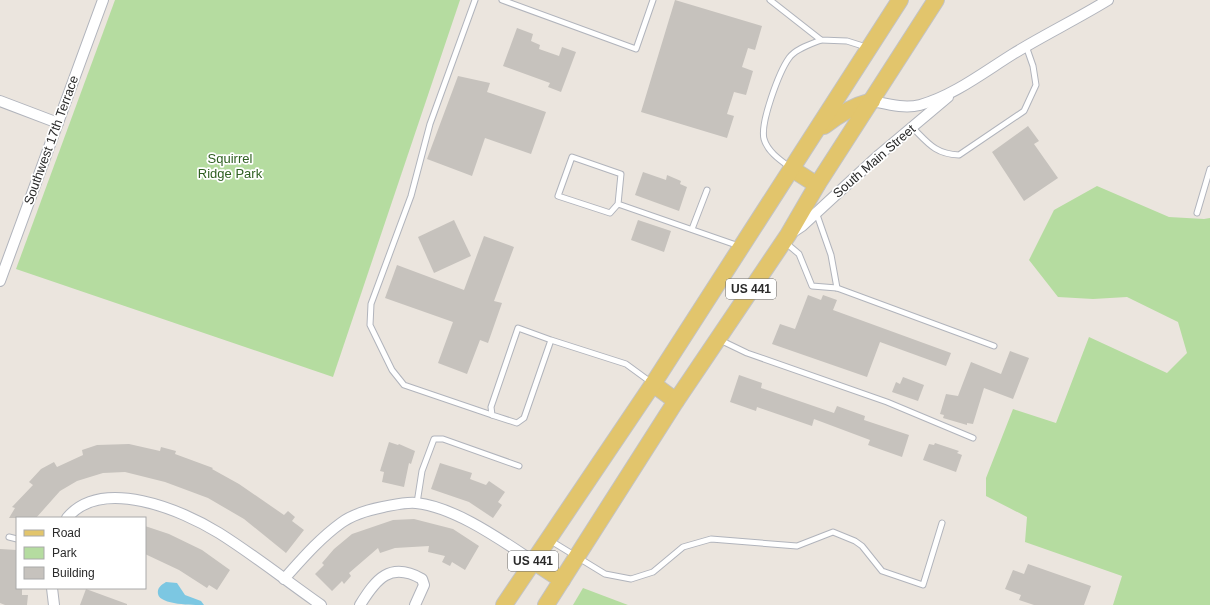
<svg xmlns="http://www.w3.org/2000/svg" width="1210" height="605" viewBox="0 0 1210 605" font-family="Helvetica,sans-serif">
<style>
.green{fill:#b5dca0}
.water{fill:#7cc7e2}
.building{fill:#c6c2bd}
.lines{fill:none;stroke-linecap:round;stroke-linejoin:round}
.lane-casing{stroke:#b1b4bc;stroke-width:7}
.street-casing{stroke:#b1b4bc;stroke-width:12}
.primary-casing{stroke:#c3c3c3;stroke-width:18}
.lane{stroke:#fff;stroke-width:5}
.street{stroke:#fff;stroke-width:10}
.primary{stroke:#e2c56c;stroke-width:16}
.labels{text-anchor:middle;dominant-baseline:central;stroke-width:3.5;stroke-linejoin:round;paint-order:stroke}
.shield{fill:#fff;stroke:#6a6a6a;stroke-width:1}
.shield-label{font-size:12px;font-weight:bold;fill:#2a2a2a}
.street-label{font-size:13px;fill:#2a2a2a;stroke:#fff}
.park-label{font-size:13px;fill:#2f6022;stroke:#fff}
</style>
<rect width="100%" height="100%" fill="#ebe5de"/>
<g class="green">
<path d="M115,0h345l-127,377 -317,-108z"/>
<path d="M1097,186l72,31 35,2 6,-1v387h-97l9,-29 -97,-34 2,-25 -41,-21v-18l27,-69 43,14 33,-86 78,36 20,-20 -9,-31 -51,-25 -34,2 -35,-2 -29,-37 25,-50z"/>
<path d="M583,588l45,17h-55z"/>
</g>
<path class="water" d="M166,582l11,1 8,12 16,6 3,4c-11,0 -44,0 -46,-11 -1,-6 3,-9 8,-12z"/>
<g class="building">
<path d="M675,0l87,26 -7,24 -7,-2 -6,19 11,4 -7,24 -12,-3 -7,22 7,2 -7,22 -86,-26z"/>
<path d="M517,28l16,6 -2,7 9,4 -1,4 20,7 3,-9 14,5 -15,40 -13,-5 2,-4 -47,-17z"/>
<path d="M458,76l32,7 -3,9 59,20 -15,42 -46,-16 -13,38 -45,-17z"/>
<path d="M1028,126l11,15 -5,3 24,34 -34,23 -32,-49z"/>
<path d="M643,172l23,8 1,-5 14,6 -1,3 7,3 -8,24 -44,-16z"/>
<path d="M454,220l17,36 -37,17 -16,-36z"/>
<path d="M638,220l33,11 -7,21 -33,-12z"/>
<path d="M484,236l30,11 -20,54 8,2 -14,40 -8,-3 -13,34 -29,-11 15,-41 -68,-24 12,-33 67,25z"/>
<path d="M808,295l13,5 2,-5 14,5 -4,10 118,43 -5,13 -66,-24 -13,35 -95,-33 8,-20 15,5z"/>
<path d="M1010,351l19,7 -16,41 -29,-11 -11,36 -6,-1v2l-24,-7 1,-3 -4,-1 6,-20 12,2 13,-34 30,12z"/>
<path d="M739,375l23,8 -1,5 73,25 3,-7 28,10 -1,4 45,15 -7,22 -34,-12 2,-5 -56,-21 -2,7 -55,-19 -1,4 -26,-9z"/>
<path d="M903,377l21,8 -6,16 -26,-9 4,-10 4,2z"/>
<path d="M389,442l9,3 1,-1 16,7 -4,13 -2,-1 -5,24 -22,-5 2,-10 -4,-1z"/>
<path d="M935,443l24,8 -2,2 5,2 -6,17 -33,-12 6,-16 5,1z"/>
<path d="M129,444l31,7 1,-4 15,4 -1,3 38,14 -1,1 27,15 45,31 4,-4 7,6 -3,4 12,9 -18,23 -42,-34 -36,-21 -43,-16 -40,-10 -22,1 -26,8 -17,10 -24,27h-27l6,-10 -3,-1 21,-22 -4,-3 12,-13 13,-7 3,5 26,-12 -1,-5 15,-5z"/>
<path d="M440,463l32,10 -2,6 16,6 3,-4 16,11 -7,10 4,3 -9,13 -24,-16 -38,-13z"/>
<path d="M414,519l39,10 26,17 -14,24 -13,-8 -2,4 -8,-4 3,-6 -17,-4 1,-6 -34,2 -15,5 -2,-5 -29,25 2,3 -7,8 -2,-3 -10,10 -17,-17 9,-9 -2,-2 12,-14 18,-15 41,-14z"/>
<path d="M145,526l24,8 33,16 28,20 -13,20 -8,-5 -2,3 -28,-18 -34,-16z"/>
<path d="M0,549l17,1v38h5v7h6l-1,10h-22l-5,-2z"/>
<path d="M1028,564l63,22 -7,19h-50l-15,-5 2,-5 -16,-6 8,-19 11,4z"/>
<path d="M86,589l41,15v1h-47z"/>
</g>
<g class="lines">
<defs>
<g id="lane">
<path d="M475,0l-45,124 -19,72 -40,108 -1,21 22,45 12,15 88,30"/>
<path d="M502,0l134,49 17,-49"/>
<path d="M770,0l51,40 26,1 19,6"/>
<path d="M912,127c16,16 23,27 47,28l65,-44 12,-26 -3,-19 -7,-20"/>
<path d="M791,168c-11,-8 -23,-16 -27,-29 -4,-16 15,-67 25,-81 6,-9 22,-14 32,-18"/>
<path d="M618,204l3,-30 -49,-17 -14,39 52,17 8,-9 121,42"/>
<path d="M816,212l15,43 6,33"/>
<path d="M1197,213l13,-44"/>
<path d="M692,229l15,-39"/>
<path d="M786,243l13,11 13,32 25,2 157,58"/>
<path d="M551,340l-33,-12 -27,79 1,8 25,8 7,-5 27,-78 75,24 26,19"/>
<path d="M720,340l27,13 140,49 86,36"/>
<path d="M417,503l5,-32 12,-32h9l76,27"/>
<path d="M9,537l8,2"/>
<path d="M551,541l54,33 26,5 22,-7 30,-25 28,-8 86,7 36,-14 22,9 7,5 20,25 41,14 19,-62"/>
</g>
<g id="street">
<path d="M0,101l58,22"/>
<path d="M872,101c15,3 32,8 48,4 33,-9 64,-33 93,-51 31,-19 64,-35 95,-54"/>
<path d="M793,232l9,-6 77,-71 69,-58"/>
<path d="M0,281l103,-281"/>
<path d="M67,518c35,-42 115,-8 152,15 35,22 69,49 102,72"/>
<path d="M284,579c18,-20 35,-40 57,-56 12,-9 27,-13 42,-16 11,-2 22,-5 33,-4 39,4 85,37 117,58"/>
<path d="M52,588l2,17"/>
<path d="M360,605c16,-26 30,-44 62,-26l2,6 -9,20"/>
</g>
<g id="primary">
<path d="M824,126c15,-12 29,-20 48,-25"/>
<path d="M792,169l25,16"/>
<path d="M653,384l23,17"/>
<path d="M533,561l29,19"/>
<path d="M504,605l149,-221 247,-384"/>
<path d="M546,605l130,-204 112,-166 29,-50 119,-185"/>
</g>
</defs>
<use href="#lane" class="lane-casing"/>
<use href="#street" class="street-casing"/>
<use href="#primary" class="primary-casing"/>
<use href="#lane" class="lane"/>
<use href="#street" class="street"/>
<use href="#primary" class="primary"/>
</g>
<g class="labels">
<g class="shield">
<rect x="726" y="279" width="50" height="20" rx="3"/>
<rect x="508" y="551" width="50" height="20" rx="3"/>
</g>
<g class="shield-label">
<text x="751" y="289">US 441</text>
<text x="533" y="561">US 441</text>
</g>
<g class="street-label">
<text transform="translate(51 140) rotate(-70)">Southwest 17th Terrace</text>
<text transform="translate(874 161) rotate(-41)">South Main Street</text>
</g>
<g class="park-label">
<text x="230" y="158">Squirrel<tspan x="230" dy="15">Ridge Park</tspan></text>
</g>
</g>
<rect x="16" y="517" width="130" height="72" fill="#ffffff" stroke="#aaaaaa"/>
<rect x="24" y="530" width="20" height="6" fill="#e2c56c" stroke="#aaaaaa"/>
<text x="52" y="537" font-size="12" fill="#2a2a2a">Road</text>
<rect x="24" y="547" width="20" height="12" fill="#b5dca0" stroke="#aaaaaa"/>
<text x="52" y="557" font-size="12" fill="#2a2a2a">Park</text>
<rect x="24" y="567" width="20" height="12" fill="#c6c2bd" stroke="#aaaaaa"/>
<text x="52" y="577" font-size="12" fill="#2a2a2a">Building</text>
</svg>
